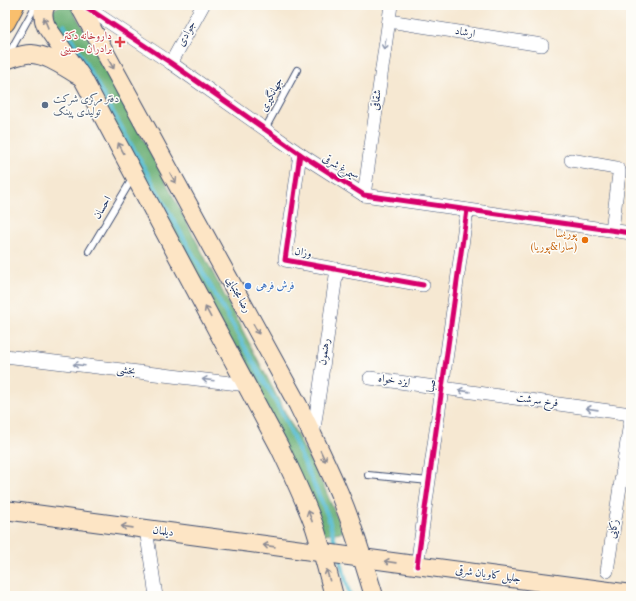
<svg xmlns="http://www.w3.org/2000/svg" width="636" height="601" viewBox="0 0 636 601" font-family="Vollkorn,Amiri,serif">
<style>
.forest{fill:#69ae73;stroke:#426e68}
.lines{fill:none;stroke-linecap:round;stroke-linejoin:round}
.stream{stroke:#51b9ce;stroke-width:4.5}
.service-casing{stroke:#3c4b6f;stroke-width:8}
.minor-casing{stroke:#3c4b6f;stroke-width:14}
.secondary-casing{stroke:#3c4b6f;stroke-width:20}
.primary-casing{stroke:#3c4b6f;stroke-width:22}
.service{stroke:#fff;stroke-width:6}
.minor{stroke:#fff;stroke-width:13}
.secondary{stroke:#fde5c5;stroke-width:18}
.primary{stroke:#f9bf6d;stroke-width:20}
.cycleway-casing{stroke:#fdfcf7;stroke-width:8}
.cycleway{stroke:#d6006c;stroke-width:5}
.oneway{stroke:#8c8a92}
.oneway2{stroke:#8d97ae}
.health-dot{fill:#e0444e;stroke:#fdfcf7;stroke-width:1.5}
.service-dot{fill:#5c6f8a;stroke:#fdfcf7;stroke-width:1.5}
.food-dot{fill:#e8710a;stroke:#fdfcf7;stroke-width:1.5}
.shop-dot{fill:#3f7fe0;stroke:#fdfcf7;stroke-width:1.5}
.labels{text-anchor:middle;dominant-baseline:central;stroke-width:3;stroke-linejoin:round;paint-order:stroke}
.street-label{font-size:11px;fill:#1b2f5e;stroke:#fdfcf7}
.health-label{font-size:11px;fill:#be3a42;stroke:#fdfcf7;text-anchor:end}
.service-label{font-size:11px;fill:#4e5e75;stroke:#fdfcf7;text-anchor:start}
.food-label{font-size:11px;fill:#c56008;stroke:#fdfcf7;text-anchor:end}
.shop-label{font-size:11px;fill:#366cbe;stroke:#fdfcf7;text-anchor:start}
</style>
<rect width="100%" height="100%" fill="#fdfcf7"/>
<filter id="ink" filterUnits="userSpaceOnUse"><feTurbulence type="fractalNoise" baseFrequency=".025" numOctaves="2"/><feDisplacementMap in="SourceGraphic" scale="8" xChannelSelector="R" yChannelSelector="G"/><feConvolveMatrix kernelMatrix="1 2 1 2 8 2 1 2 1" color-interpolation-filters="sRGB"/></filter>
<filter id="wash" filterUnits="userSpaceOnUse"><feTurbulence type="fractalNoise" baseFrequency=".012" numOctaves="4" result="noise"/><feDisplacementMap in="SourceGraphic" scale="16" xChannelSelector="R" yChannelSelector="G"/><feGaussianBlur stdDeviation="0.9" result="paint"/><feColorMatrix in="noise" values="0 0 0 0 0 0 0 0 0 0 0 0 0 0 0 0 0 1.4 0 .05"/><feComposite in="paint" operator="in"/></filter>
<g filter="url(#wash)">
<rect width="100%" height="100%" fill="#f6e8d2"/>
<path class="forest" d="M59,6l12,1 46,81 208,401 18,43 -19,2 -273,-506 -1,-16z"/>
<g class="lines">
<g class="stream">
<path d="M64,25l219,390 45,101 9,34"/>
<path d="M340,559l10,37"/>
</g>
</g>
</g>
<g filter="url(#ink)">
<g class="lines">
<defs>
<g id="service">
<path d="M8,55l28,-50"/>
<path d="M265,129l32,-59"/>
<path d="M89,251l43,-72"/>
<path d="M368,475l61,6"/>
</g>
<g id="minor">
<path d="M83,5l88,58 129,91 64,41 267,38"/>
<path d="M389,21l153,24"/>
<path d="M171,63l32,-58"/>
<path d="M300,154l-15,106 138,25"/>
<path d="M571,160l45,8 3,2v4l-7,56"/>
<path d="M364,195l27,-190"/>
<path d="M5,356l242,29"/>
<path d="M370,378l261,36"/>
<path d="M313,436l24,-167"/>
<path d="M146,529l10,67"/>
<path d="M417,566l50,-356"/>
<path d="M607,571l24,-155"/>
<path d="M544,596l3,-13"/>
</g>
<g id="secondary">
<path d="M46,5c-4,7 -3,14 0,21l37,53 196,367c13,27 26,54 36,82 7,22 13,45 19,68"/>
<path d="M79,5l219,400c15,31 31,63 44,95 13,31 22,64 32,96"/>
<path d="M5,60c7,-2 20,-7 27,-6 16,1 32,13 46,21"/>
<path d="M5,510l626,84"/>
</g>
<path id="primary" d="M5,22l9,-17"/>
</defs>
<use href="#service" class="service-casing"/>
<use href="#minor" class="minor-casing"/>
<use href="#secondary" class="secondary-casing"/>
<use href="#primary" class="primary-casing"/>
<use href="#service" class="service"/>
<use href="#minor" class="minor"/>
<use href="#secondary" class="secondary"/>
<use href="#primary" class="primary"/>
<defs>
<g id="cycleway">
<path d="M83,5l88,58 129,91 64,41 267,38"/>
<path d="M300,154l-15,106 138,25"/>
<path d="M417,566l50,-356"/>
</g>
</defs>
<use href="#cycleway" class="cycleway-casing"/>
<use href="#cycleway" class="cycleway"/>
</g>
<defs><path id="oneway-shaft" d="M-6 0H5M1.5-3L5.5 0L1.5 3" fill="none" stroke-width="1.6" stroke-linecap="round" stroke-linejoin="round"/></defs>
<g class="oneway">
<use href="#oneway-shaft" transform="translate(46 23) rotate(-112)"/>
<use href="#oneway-shaft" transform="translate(111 64) rotate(61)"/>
<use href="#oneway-shaft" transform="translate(121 148) rotate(-118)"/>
<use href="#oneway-shaft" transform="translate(173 178) rotate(61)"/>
<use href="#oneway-shaft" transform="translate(208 312) rotate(-118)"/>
<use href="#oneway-shaft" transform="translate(256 329) rotate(61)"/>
<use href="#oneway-shaft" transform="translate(323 456) rotate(64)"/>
<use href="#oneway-shaft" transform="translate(310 516) rotate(-111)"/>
<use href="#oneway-shaft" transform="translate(127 527) rotate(-172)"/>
<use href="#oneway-shaft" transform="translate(269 546) rotate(-172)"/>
<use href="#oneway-shaft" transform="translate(390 562) rotate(-172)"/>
<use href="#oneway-shaft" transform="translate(328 575) rotate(-106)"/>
</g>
<g class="oneway2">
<use href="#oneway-shaft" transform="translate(385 44) rotate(98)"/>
<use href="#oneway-shaft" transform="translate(79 365) rotate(-173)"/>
<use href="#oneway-shaft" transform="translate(208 380) rotate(-173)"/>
<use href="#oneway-shaft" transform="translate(464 391) rotate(-172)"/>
<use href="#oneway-shaft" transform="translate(592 409) rotate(-172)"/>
</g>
</g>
<path class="health-dot" d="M118 36h4v4h4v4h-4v4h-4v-4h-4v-4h4z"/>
<circle class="service-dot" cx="45" cy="105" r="4"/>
<circle class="food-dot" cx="585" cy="240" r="4"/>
<circle class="shop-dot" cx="248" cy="286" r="4"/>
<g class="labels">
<g class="street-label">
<text transform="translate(465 33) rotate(9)">ارشاد</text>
<text transform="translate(187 34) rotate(-61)">جوادی</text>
<text transform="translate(272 95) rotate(-62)">جهانگیری</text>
<text transform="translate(377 100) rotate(-82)">شقاقی</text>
<text transform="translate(340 168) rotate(32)">سیمرغ شرقی</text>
<text transform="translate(103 208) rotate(-59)">احسان</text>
<text transform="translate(303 253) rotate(10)">وزان</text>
<text transform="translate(238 295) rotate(61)">رضا مجتبایی</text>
<text transform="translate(325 352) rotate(-82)">رهنمون</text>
<text transform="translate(126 371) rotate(7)">بخشی</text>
<text transform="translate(394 381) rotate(8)">ایزد خواه</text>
<text transform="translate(432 386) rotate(-82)">صبا</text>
<text transform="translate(537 401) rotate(8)">فرخ سرشت</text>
<text transform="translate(614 529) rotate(-81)">زکایی</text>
<text transform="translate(163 532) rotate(8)">دیلمان</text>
<text transform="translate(488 575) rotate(8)">جلیل کاویان شرقی</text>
</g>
<g class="health-label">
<text x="112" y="36">داروخانه دکتر<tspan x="112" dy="13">برادران حسینی</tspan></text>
</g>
<g class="service-label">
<text x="53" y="99">دفتر مرکزی شرکت<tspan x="53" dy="13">تولیدی پینک</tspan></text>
</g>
<g class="food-label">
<text x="577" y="234">پوریسا<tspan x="577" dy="13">(سارا&amp;پوریا)</tspan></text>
</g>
<g class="shop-label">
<text x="256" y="286">فرش فرهی</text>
</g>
</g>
<rect width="636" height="601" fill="none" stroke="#fdfcf7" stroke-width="20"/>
</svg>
